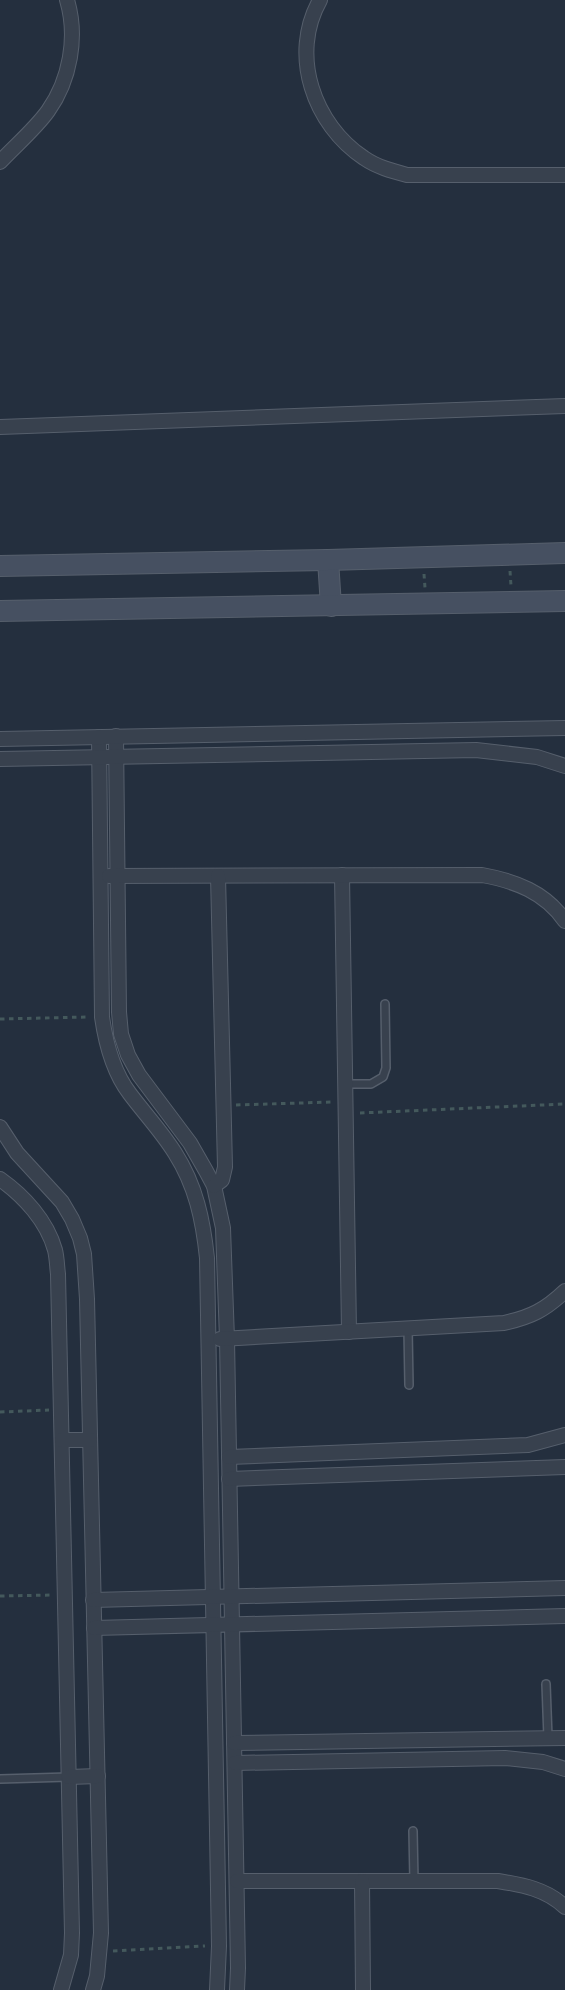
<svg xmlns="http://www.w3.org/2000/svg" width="565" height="1990" viewBox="0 0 565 1990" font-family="'Nunito Sans',sans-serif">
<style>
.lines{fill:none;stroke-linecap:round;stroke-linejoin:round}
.lane-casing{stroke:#565f6c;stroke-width:10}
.street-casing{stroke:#565f6c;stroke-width:16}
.secondary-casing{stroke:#565f6c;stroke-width:22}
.path{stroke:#44595c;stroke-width:3;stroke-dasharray:4.5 4.5;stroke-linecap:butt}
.lane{stroke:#38414e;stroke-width:7}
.street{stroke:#38414e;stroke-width:14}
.secondary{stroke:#465061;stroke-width:20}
</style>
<rect width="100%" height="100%" fill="#242f3e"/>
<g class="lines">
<defs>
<g id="lane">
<path d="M345,1084h26l12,-7 3,-9 -1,-64"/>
<path d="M408,1329l1,56"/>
<path d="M546,1684l2,54"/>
<path d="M0,1779l69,-2"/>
<path d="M413,1831l1,50"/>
</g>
<g id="street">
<path d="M320,0c-31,55 -6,125 44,158 13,9 28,13 43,17h158"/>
<path d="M0,162c16,-17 35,-33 48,-51 22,-31 30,-74 19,-111"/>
<path d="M0,427l565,-21"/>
<path d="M116,736l3,276 2,22 7,21 11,20 51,68 16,28 8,15 9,42 4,111 11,629 -1,22"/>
<path d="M99,737l3,280c4,28 11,55 28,77 15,20 32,38 45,59 21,33 28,67 32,105l12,688 -2,44"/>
<path d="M0,739l565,-11"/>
<path d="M0,759l476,-9 61,7 28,9"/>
<path d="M342,875l7,457"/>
<path d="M109,876l373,-1c33,6 63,17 83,46"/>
<path d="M0,1127l17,26 45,49 10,17 8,19 4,16 3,45 14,634 -4,43 -4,14"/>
<path d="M0,1179c24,17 47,42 55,71 2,8 2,17 3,24l14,659 -1,22 -10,35"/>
<path d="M214,1186l8,-6 3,-13 -7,-291"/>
<path d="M220,1339l284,-16c27,-6 41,-13 61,-32"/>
<path d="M62,1440h28"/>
<path d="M229,1457l299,-12 37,-10"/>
<path d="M229,1479l336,-12"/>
<path d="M93,1600l472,-12"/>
<path d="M94,1628l471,-12"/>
<path d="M234,1743l331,-5"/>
<path d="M235,1763l270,-5 38,4 22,7"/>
<path d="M69,1777l29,-1"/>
<path d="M237,1881h261c25,4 48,8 67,26"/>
<path d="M362,1881l1,109"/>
</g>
<g id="secondary">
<path d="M328,560l3,46"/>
<path d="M0,566l328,-6 237,-7"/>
<path d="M0,611l565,-10"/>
</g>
</defs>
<use href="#lane" class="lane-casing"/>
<use href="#street" class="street-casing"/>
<use href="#secondary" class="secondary-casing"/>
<g class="path">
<path d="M510,571l1,15"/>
<path d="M424,574l1,14"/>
<path d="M0,1019l88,-2"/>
<path d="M236,1105l96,-3"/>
<path d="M360,1113l205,-9"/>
<path d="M0,1412l49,-2"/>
<path d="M0,1596l52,-1"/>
<path d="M113,1951l92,-5"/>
</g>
<use href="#lane" class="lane"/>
<use href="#street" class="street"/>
<use href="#secondary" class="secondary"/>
</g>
</svg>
